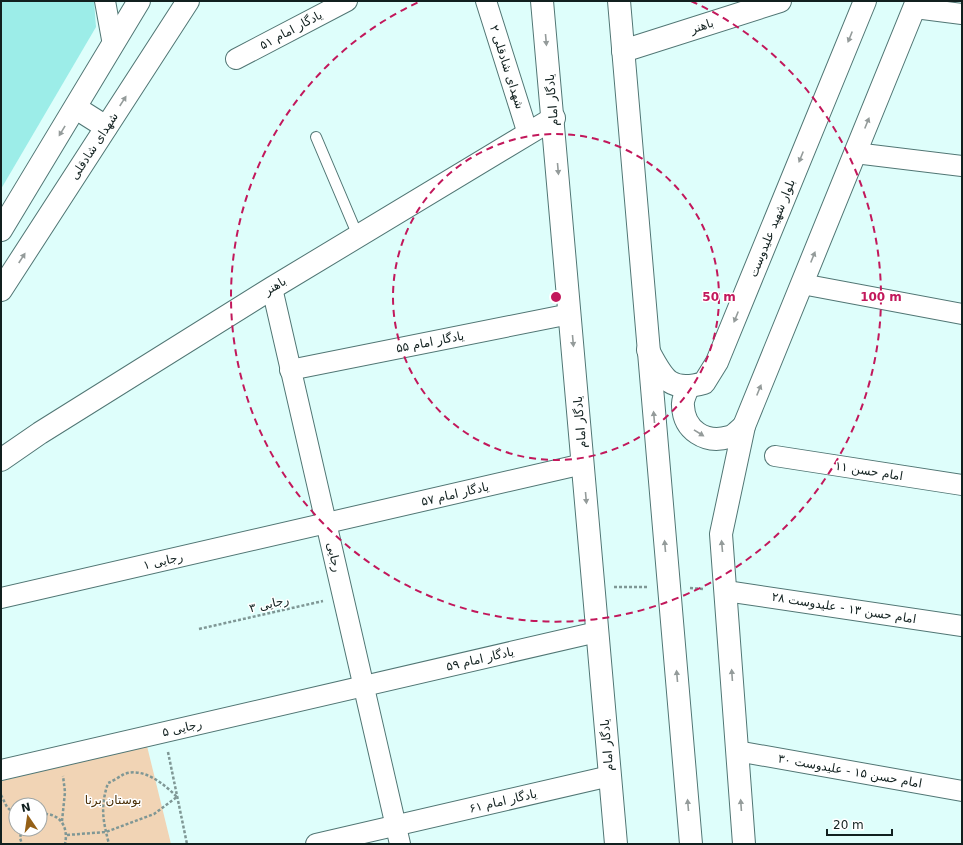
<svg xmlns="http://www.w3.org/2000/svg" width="963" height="845" viewBox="0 0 963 845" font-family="'DejaVu Sans','Noto Sans Arabic',sans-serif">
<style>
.green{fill:#f1d4b5;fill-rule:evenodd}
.building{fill:#9cede8}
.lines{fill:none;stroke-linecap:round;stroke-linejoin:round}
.service-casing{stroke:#517674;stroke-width:12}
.minor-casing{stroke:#517674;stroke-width:22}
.tertiary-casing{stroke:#517674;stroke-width:24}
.secondary-casing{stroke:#517674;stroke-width:24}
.primary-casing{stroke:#517674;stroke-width:24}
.path{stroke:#7f9795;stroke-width:2.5;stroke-dasharray:3 2;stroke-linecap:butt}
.service{stroke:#fff;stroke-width:10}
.minor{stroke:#fff;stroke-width:20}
.tertiary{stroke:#fff;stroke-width:22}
.secondary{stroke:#fff;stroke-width:22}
.primary{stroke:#fff;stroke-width:22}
.oneway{fill:#949b9a}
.ring{fill:none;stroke:#c2185b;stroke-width:2;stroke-dasharray:7 5}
.labels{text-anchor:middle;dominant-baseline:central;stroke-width:3;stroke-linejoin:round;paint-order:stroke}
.street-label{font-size:12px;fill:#11201f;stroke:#fff}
.park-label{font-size:12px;fill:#4a2e06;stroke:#fff}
.centre{fill:#c2185b;stroke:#fff;stroke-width:2}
.ring-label{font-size:12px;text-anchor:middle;font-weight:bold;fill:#c2185b;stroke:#fff;stroke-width:3;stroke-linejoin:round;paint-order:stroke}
</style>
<rect width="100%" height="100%" fill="#defefb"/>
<path class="green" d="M147,746l24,98h-170v-63zM16,805h24v24h-24z"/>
<path class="building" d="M1,1h93l2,26 -95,162z"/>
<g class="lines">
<defs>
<path id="service" d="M316,137l42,99"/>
<g id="minor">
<path d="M105,1l8,44"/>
<path d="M486,1l42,133"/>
<path d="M915,8l47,6"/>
<path d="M236,59l111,-58"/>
<path d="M855,153l107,13"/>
<path d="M802,284l160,30"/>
<path d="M272,288l128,556"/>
<path d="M290,370l280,-56"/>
<path d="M775,456l187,29"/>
<path d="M726,591l236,35"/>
<path d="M1,598l582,-134"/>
<path d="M737,751l225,40"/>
<path d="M1,770l596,-138"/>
<path d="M316,844l294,-68"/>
</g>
<g id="tertiary">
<path d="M623,51l157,-50"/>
<path d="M1,460l39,-27 232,-145 282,-170"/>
</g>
<g id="secondary">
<path d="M76,108l30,19"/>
<path d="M1,230l138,-229"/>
<path d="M1,290l187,-289"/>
<path d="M648,350c15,28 21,43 56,33l13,-21 148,-361"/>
<path d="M688,387c-2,6 -6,13 -5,19 1,24 22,38 46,31 5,-1 10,-7 15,-11"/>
<path d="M744,844l-23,-310 23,-108 173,-425"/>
</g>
<g id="primary">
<path d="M542,1l74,843"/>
<path d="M619,1l72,843"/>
</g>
</defs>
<use href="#service" class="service-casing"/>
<use href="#minor" class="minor-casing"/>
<use href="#tertiary" class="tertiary-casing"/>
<use href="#secondary" class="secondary-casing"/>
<use href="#primary" class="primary-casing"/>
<g class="path">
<path d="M614,587h33"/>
<path d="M690,588l13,1"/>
<path d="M199,629l124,-28"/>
<path d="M168,752l19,92"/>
<path d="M1,795l6,12 9,9"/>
<path d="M40,814c19,-2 29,12 25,30"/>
<path d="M62,821l3,-29 -2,-16"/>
<path d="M22,829l-2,9 2,6"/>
<path d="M67,835l39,-3 48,-18 23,-17c-13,-13 -33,-30 -53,-23 -5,3 -11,7 -16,9 -8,24 -5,38 1,61"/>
</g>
<use href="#service" class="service"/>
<use href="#minor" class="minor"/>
<use href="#tertiary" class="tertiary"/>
<use href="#secondary" class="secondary"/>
<use href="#primary" class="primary"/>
</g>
<defs><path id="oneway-solid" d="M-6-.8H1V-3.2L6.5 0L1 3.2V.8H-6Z"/></defs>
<g class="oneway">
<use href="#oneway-solid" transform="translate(850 37) rotate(112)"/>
<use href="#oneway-solid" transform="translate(546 40) rotate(85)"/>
<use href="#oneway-solid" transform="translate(123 101) rotate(-57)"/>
<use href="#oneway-solid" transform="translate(867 123) rotate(-68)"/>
<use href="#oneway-solid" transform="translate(62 131) rotate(121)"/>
<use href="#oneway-solid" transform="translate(801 157) rotate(112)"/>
<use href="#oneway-solid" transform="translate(558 169) rotate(85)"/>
<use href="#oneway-solid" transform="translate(813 257) rotate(-68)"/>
<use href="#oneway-solid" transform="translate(22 258) rotate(-57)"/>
<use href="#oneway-solid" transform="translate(736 317) rotate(112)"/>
<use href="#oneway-solid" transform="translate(573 341) rotate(85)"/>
<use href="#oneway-solid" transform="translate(759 390) rotate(-68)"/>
<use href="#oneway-solid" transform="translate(654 417) rotate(-95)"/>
<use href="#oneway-solid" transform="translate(699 433) rotate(32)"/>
<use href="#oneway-solid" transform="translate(586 498) rotate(85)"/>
<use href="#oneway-solid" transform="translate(665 546) rotate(-95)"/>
<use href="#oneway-solid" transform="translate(722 546) rotate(-95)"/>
<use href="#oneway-solid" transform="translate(732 675) rotate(-94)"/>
<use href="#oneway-solid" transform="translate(677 676) rotate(-95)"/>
<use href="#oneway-solid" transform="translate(688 805) rotate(-95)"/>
<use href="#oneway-solid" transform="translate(741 805) rotate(-94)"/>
</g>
<g class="ring">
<circle cx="556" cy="297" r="163"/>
<path d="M691 1A325 325 0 1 1 421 1"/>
</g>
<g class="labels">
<g class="street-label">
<text transform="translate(702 26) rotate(-18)">باهنر</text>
<text transform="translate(291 30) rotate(-28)">یادگار امام ۵۱</text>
<text transform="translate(507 67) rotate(72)">شهدای شادقلی ۲</text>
<text transform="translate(552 100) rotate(-95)">یادگار امام</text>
<text transform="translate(94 146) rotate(-57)">شهدای شادقلی</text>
<text transform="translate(772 228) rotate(-68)">بلوار شهید علیدوست</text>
<text transform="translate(275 286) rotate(-31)">باهنر</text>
<text transform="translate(430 342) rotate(-11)">یادگار امام ۵۵</text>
<text transform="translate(580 422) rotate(-95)">یادگار امام</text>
<text transform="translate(869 471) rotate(9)">امام حسن ۱۱</text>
<text transform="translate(455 494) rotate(-13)">یادگار امام ۵۷</text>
<text transform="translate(334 557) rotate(77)">رجایی</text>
<text transform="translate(163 561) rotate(-13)">رجایی ۱</text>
<text transform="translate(269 604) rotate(-13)">رجایی ۳</text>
<text transform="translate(844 608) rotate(9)">امام حسن ۱۳ - علیدوست ۲۸</text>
<text transform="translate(480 659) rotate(-13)">یادگار امام ۵۹</text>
<text transform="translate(182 728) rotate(-13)">رجایی ۵</text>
<text transform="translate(607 745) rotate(-95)">یادگار امام</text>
<text transform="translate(850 771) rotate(10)">امام حسن ۱۵ - علیدوست ۳۰</text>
<text transform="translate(503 801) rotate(-13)">یادگار امام ۶۱</text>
</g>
<g class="park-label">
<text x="113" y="800">بوستان برنا</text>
</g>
</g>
<circle cx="556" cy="297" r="6" class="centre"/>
<g class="ring-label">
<text x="719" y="301">50 m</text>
<text x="881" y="301">100 m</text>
</g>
<rect width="963" height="845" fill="none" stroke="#11201f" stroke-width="4"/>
<g transform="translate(28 817) rotate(347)"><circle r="19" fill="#ffffff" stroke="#a0a6a5"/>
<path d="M0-3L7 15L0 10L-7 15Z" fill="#956016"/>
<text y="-6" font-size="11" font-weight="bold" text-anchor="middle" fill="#11201f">N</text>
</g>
<path d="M827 829v6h65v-6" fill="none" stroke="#11201f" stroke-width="2"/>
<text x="833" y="829" font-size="12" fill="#11201f" stroke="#ffffff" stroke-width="3" paint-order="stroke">20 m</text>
</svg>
